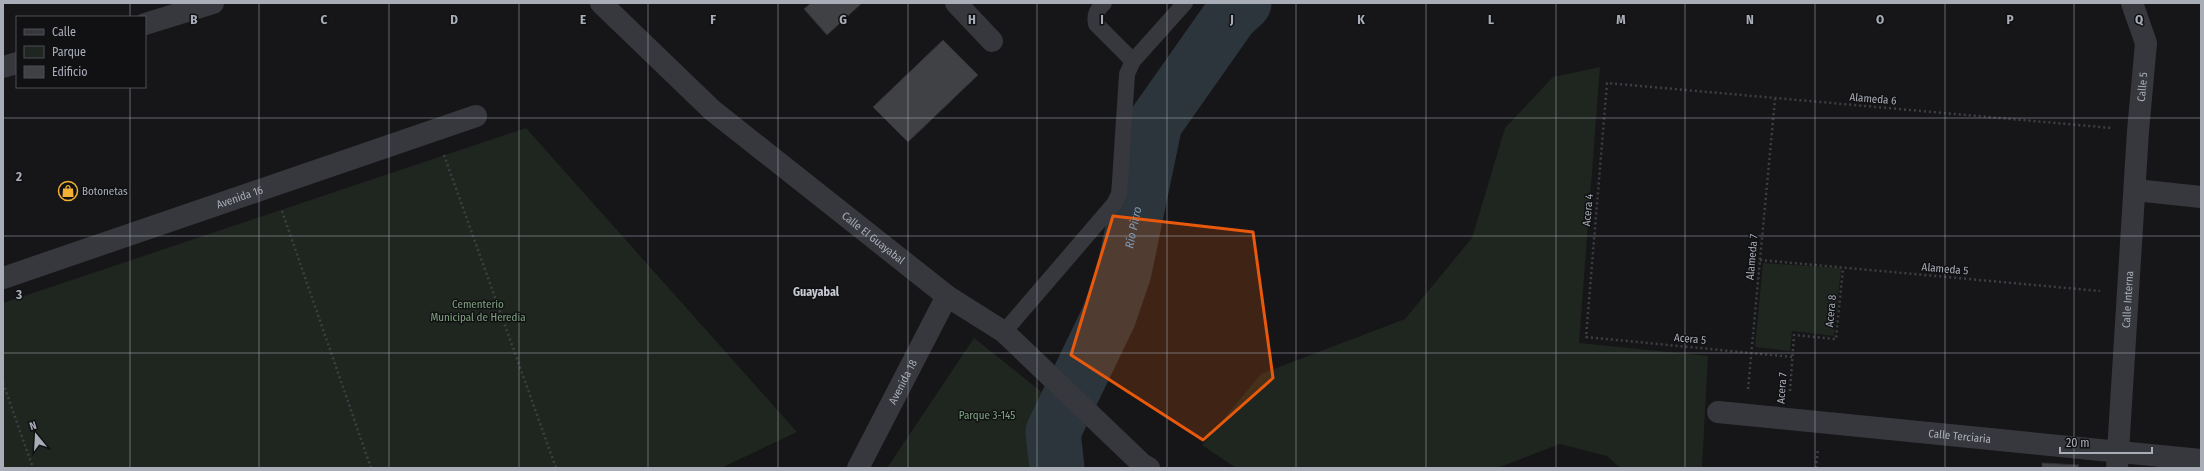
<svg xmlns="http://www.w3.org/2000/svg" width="2204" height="471" viewBox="0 0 2204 471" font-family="'Fira Sans Condensed',sans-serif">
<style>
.green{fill:#1e261f}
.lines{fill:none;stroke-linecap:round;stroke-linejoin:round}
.river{stroke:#2c353c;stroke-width:55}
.building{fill:#404145;stroke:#303034}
.path{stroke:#3d3f44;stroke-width:2.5;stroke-dasharray:2 3;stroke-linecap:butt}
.service{stroke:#37383d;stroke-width:16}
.minor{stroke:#37383d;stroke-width:22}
.marked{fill:#e8590c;fill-opacity:0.2;stroke:#e8590c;stroke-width:3;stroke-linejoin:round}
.grid{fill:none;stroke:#a8adb8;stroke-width:1;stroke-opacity:0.55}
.labels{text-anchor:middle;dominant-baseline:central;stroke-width:3;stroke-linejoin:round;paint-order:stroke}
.street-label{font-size:11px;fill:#a8adb8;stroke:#111113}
.poi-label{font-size:11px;fill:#a8adb8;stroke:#111113;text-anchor:start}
.park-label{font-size:11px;fill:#7fa381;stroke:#111113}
.water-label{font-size:12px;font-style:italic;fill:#7f9bb3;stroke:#111113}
.neighbourhood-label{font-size:12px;font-weight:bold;fill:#c9ccd4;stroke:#111113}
.grid-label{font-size:13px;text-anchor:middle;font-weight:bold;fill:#a8adb8;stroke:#111113;stroke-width:3;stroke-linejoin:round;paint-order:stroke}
</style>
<rect width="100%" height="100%" fill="#161618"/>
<g class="green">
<path d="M1600,67l-21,276 129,13 -6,112h-82l-13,-12 -47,-12 -63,24h-261l-34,-23 59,-71 144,-55 67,-81 33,-110 48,-51z"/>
<path d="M526,128l271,304 -76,36h-718v-165z"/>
<path d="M1763,263l78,5 -7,68 -42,-5 -2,20 -35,-4z"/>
<path d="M974,338l79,63 -14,50 2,17h-154z"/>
</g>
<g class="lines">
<path class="river" id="s1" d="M1057,468l-4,-36 56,-116 15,-44 31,-149 76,-108 13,-12"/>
</g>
<g class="building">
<path d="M811,3h51l-35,32 -23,-26z"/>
<path d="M943,40l35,35 -70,67 -35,-35z"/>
<path d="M2042,463l37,2 -1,3h-36z"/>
</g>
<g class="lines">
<g class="path">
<path d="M444,155l112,313"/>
<path d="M282,211l89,257"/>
<path d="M1760,260l340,31"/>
<path d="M1792,357l-206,-20 21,-254 505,45"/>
<path d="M3,383l30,85"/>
<path d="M1748,389l27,-290"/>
<path d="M1790,391l4,-56 42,4 7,-71"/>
<path d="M1816,468l2,-19"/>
</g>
<g class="service">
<path d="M1104,3c-7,7 -10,11 -8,21l37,37"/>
<path d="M1004,332l110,-128 5,-10 1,-13 7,-107 6,-13 52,-58"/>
</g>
<g class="minor">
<path id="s2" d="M601,3l111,107 235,186 57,36 138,132 7,4"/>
<path d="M956,3l36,38"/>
<path d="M145,24l68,-21"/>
<path d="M3,67l14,-4"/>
<path d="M2135,190l66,7"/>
<path id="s3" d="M3,278l473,-162"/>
<path id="s4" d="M1718,412l483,48"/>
<path id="s5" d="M858,468l89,-172"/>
<path id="s6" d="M2117,468l21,-337 8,-88 -14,-40"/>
</g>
</g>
<path class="marked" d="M1113,216l140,16 20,146 -70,62 -132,-85z"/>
<path class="grid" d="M130,3v14M259,3v465M389,3v465M519,3v465M648,3v465M778,3v465M908,3v465M1037,3v465M1167,3v465M1296,3v465M1426,3v465M1556,3v465M1685,3v465M1815,3v465M1945,3v465M2074,3v465M130,87v381M3,118h2198M3,236h2198M3,353h2198"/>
<defs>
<symbol id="shop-ring" viewBox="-11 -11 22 22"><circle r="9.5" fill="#111113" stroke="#f2b134" stroke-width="1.5"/><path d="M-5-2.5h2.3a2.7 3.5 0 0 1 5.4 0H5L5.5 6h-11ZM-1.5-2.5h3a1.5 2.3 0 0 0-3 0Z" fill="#f2b134"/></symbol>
</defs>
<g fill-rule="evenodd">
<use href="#shop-ring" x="57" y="180" width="22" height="22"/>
</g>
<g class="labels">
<g class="street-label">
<text stroke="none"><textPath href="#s6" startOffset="382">Calle 5</textPath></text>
<text transform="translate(1873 99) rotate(5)">Alameda 6</text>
<text stroke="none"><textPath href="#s3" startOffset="250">Avenida 16</textPath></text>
<text transform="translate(1588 210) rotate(-85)">Acera 4</text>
<text stroke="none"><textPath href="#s2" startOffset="360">Calle El Guayabal</textPath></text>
<text transform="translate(1752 257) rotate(-85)">Alameda 7</text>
<text transform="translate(1945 269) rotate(5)">Alameda 5</text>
<text stroke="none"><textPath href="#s6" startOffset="169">Calle Interna</textPath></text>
<text transform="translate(1831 311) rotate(-85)">Acera 8</text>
<text transform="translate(1690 339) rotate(5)">Acera 5</text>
<text stroke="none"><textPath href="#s5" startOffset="97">Avenida 18</textPath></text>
<text transform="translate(1782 388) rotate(-86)">Acera 7</text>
<text stroke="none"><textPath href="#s4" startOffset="243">Calle Terciaria</textPath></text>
</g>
<g class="poi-label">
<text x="82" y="191">Botonetas</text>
</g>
<g class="park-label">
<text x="478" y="304">Cementerio<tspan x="478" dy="13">Municipal de Heredia</tspan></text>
<text x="987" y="415">Parque 3-145</text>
</g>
<g class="water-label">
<text stroke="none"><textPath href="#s1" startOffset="257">Río Pirro</textPath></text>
</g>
<g class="neighbourhood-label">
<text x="816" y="292">Guayabal</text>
</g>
</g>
<g class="grid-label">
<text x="194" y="24">B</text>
<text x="324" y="24">C</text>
<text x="454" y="24">D</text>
<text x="583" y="24">E</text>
<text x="713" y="24">F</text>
<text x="843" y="24">G</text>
<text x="972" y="24">H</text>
<text x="1102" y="24">I</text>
<text x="1232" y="24">J</text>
<text x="1361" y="24">K</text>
<text x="1491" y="24">L</text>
<text x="1621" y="24">M</text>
<text x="1750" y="24">N</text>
<text x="1880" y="24">O</text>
<text x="2010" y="24">P</text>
<text x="2139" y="24">Q</text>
<text x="19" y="181">2</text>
<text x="19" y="299">3</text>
</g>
<rect width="2204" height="471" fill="none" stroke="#a8adb8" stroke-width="8"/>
<rect x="16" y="16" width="130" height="72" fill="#111113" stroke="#4d4f55"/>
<rect x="24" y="29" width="20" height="6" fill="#37383d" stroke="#4d4f55"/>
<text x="52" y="36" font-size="12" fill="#a8adb8">Calle</text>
<rect x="24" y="46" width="20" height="12" fill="#1e261f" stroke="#4d4f55"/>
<text x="52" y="56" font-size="12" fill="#a8adb8">Parque</text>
<rect x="24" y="66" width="20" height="12" fill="#404145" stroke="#4d4f55"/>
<text x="52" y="76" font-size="12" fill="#a8adb8">Edificio</text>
<g transform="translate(36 435) rotate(342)" stroke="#111113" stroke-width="3" paint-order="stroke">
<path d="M0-3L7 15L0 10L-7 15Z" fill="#a8adb8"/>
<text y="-6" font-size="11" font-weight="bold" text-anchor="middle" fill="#a8adb8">N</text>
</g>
<path d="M2060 447v6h92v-6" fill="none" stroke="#a8adb8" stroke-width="2"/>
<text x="2066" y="447" font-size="12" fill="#a8adb8" stroke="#111113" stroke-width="3" paint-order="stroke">20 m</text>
</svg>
